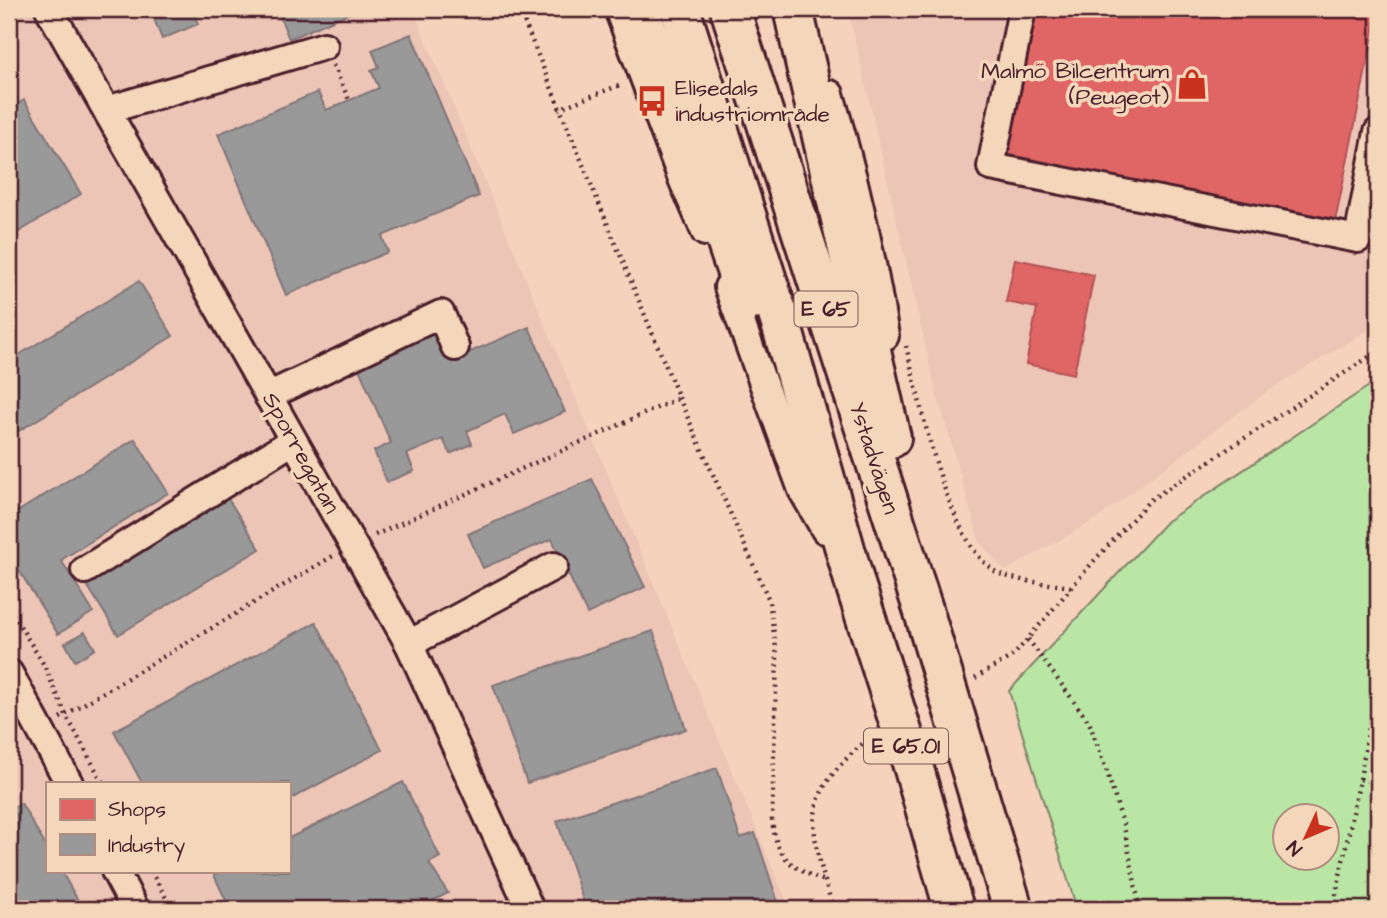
<svg xmlns="http://www.w3.org/2000/svg" width="1387" height="918" viewBox="0 0 1387 918" font-family="'Architects Daughter',sans-serif">
<style>
.built{fill:#edc5b6;fill-rule:evenodd}
.green{fill:#b9e6a5;stroke:#828268;stroke-width:2;fill-rule:evenodd}
.shops{fill:#e06666;stroke:#b35154;stroke-width:2}
.industry{fill:#999;stroke:#817478;stroke-width:2}
.lines{fill:none;stroke-linecap:round;stroke-linejoin:round}
.minor-casing{stroke:#4a1f2b;stroke-width:32}
.highway-casing{stroke:#4a1f2b;stroke-width:44}
.path{stroke:#4a1f2b;stroke-width:4.5;stroke-dasharray:2 5;stroke-linecap:butt}
.minor{stroke:#f4d6ba;stroke-width:26}
.highway{stroke:#f4d6ba;stroke-width:38}
.labels{text-anchor:middle;dominant-baseline:central;stroke-width:7;stroke-linejoin:round;paint-order:stroke}
.shield{fill:#f4d6ba;stroke:#7d5656;stroke-width:2}
.shield-label{font-size:21px;font-weight:bold;fill:#4a1f2b}
.poi-label{font-size:23px;fill:#4a1f2b;stroke:#f4d6ba;text-anchor:end}
.street-label{font-size:23px;fill:#4a1f2b;stroke:#f4d6ba}
</style>
<rect width="100%" height="100%" fill="#f6d2bd"/>
<filter id="ink" filterUnits="userSpaceOnUse"><feTurbulence type="fractalNoise" baseFrequency=".0143" numOctaves="2"/><feDisplacementMap in="SourceGraphic" scale="14" xChannelSelector="R" yChannelSelector="G"/><feConvolveMatrix kernelMatrix="1 2 1 2 8 2 1 2 1" color-interpolation-filters="sRGB"/></filter>
<g filter="url(#ink)">
<g class="built">
<path d="M9,9h404l377,900h-781zM47,783h242v88h-242z"/>
<path d="M848,9h530v315l-113,69 -170,127 -90,51 -25,-28 -44,-151z"/>
</g>
<path class="green" d="M1378,380v529h-301l-68,-218 158,-170zM1286,816h42v42h-42z"/>
<g class="shops">
<path d="M1036,9h310l31,6 -42,207 -328,-68z"/>
<path d="M1015,259l79,16 -20,99 -48,-10 11,-56 -31,-6z"/>
</g>
<g class="industry">
<path d="M150,9h42l6,15 -36,15z"/>
<path d="M277,9h82l-70,30z"/>
<path d="M411,34l68,162 -97,40 6,16 -102,43 -68,-161 100,-42 8,18 53,-22 -8,-18 8,-3 -7,-17z"/>
<path d="M24,100l57,94 -72,44v-129z"/>
<path d="M139,281l34,55 -164,101v-76z"/>
<path d="M529,327l36,85 -51,22 -9,-20 -38,17 5,13 -22,10 -7,-15 -36,15 7,17 -27,11 -13,-31 17,-8 -34,-79 79,-34 13,31z"/>
<path d="M135,439l33,54 -107,67 32,52 -35,22 -49,-80v-37z"/>
<path d="M592,479l53,108 -58,27 -35,-75 -69,29 -15,-34z"/>
<path d="M225,494l35,55 -142,86 -34,-55z"/>
<path d="M316,622l66,128 -93,50v-17h-147l-28,-52z"/>
<path d="M653,631l33,98 -159,54 -34,-98z"/>
<path d="M85,632l10,17 -20,12 -10,-18z"/>
<path d="M717,768l23,70 15,-5 25,75 -194,1 -29,-88z"/>
<path d="M403,782l37,75 -11,6 19,30 -32,16h-186l-16,-34 9,-4h66v-33z"/>
<path d="M21,803l26,45v23h14l22,38h-74v-99z"/>
</g>
<g class="lines">
<defs>
<g id="minor">
<path d="M49,9l360,635 121,265"/>
<path d="M618,9l64,170 23,53"/>
<path d="M1022,9l-31,158 367,72 20,-107"/>
<path d="M830,94c24,80 42,160 55,242"/>
<path d="M109,115l8,-8 207,-61"/>
<path d="M728,287l74,203 23,40"/>
<path d="M268,396l173,-82 14,33"/>
<path d="M85,570l208,-129"/>
<path d="M409,644l145,-78"/>
<path d="M9,673l60,110"/>
<path d="M115,871l20,38"/>
</g>
<g id="highway">
<path d="M639,9l79,208 29,85"/>
<path d="M680,9l102,318 73,257 59,185 40,140"/>
<path d="M730,9l193,600 90,300"/>
<path d="M793,9l98,429"/>
</g>
</defs>
<use href="#minor" class="minor-casing"/>
<use href="#highway" class="highway-casing"/>
<g class="path">
<path d="M519,9l160,389 90,202 8,55 -5,164c4,39 19,49 53,62"/>
<path d="M333,65l16,35"/>
<path d="M558,109l65,-25"/>
<path d="M906,346c14,55 40,191 87,224 18,12 56,13 78,17"/>
<path d="M375,535l304,-137"/>
<path d="M9,608l35,57 22,50 37,68"/>
<path d="M1028,639l61,83 18,50 17,55 16,82"/>
<path d="M975,678l39,-23 79,-93 57,-62 228,-149"/>
<path d="M60,718l273,-162"/>
<path d="M9,749l11,-7"/>
<path d="M1360,779l18,5"/>
<path d="M151,871l21,38"/>
<path d="M833,909c-22,-79 -38,-109 33,-168"/>
<path d="M1333,909l27,-130 18,-103"/>
</g>
<use href="#minor" class="minor"/>
<use href="#highway" class="highway"/>
</g>
</g>
<defs>
<symbol id="shop-bare" viewBox="-9 -9 18 18"><path d="M-5-2.5h2.3a2.7 3.5 0 0 1 5.4 0H5L5.5 6h-11ZM-1.5-2.5h3a1.5 2.3 0 0 0-3 0Z" fill="#c8321e" stroke="#f4d6ba" stroke-width="2.5" paint-order="stroke"/></symbol>
<symbol id="bus-bare" viewBox="-9 -9 18 18"><path d="M-5-6H5V4H4V6H2V4H-2V6H-4V4H-5ZM-3.5-4V0h7V-4ZM-3.5 1.2v1.5H-2V1.2ZM2 1.2v1.5H3.5V1.2Z" fill="#c8321e" stroke="#f4d6ba" stroke-width="2.5" paint-order="stroke"/></symbol>
</defs>
<g fill-rule="evenodd">
<use href="#shop-bare" x="1170" y="62" width="44" height="44"/>
<use href="#bus-bare" x="630" y="79" width="44" height="44"/>
</g>
<g class="labels">
<g class="shield">
<rect x="794.5" y="291.5" width="63" height="35" rx="5"/>
<rect x="864" y="728.5" width="84" height="35" rx="5"/>
</g>
<g class="shield-label">
<text x="826" y="309">E 65</text>
<text x="906" y="746">E 65.01</text>
</g>
<g class="poi-label">
<text x="1169" y="71">Malmö Bilcentrum<tspan x="1169" dy="26">(Peugeot)</tspan></text>
<text x="675" y="88" text-anchor="start">Elisedals<tspan x="675" dy="26">industriområde</tspan></text>
</g>
<g class="street-label">
<text transform="translate(301 453) rotate(61)">Sporregatan</text>
<text transform="translate(874 458) rotate(72)">Ystadvägen</text>
</g>
</g>
<rect width="1387" height="918" fill="none" stroke="#f4d6ba" stroke-width="35"/>
<rect x="18" y="18" width="1352" height="883" fill="none" stroke="#4a1f2b" stroke-width="2.5" filter="url(#ink)"/>
<rect x="46" y="782" width="245" height="91" fill="#f4d6ba" stroke="#b08d81" stroke-width="2"/>
<rect x="60" y="799" width="35" height="21" fill="#e06666" stroke="#b08d81" stroke-width="2"/>
<text x="108" y="816" font-size="21" fill="#4a1f2b">Shops</text>
<rect x="60" y="834" width="35" height="21" fill="#999999" stroke="#b08d81" stroke-width="2"/>
<text x="108" y="852" font-size="21" fill="#4a1f2b">Industry</text>
<g transform="translate(1306 837) rotate(226)"><circle r="33" fill="#f4d6ba" stroke="#b08d81" stroke-width="2"/>
<path d="M0-5L12 26L0 18L-12 26Z" fill="#c8321e"/>
<text y="-10" font-size="19" font-weight="bold" text-anchor="middle" fill="#4a1f2b">N</text>
</g>
</svg>
